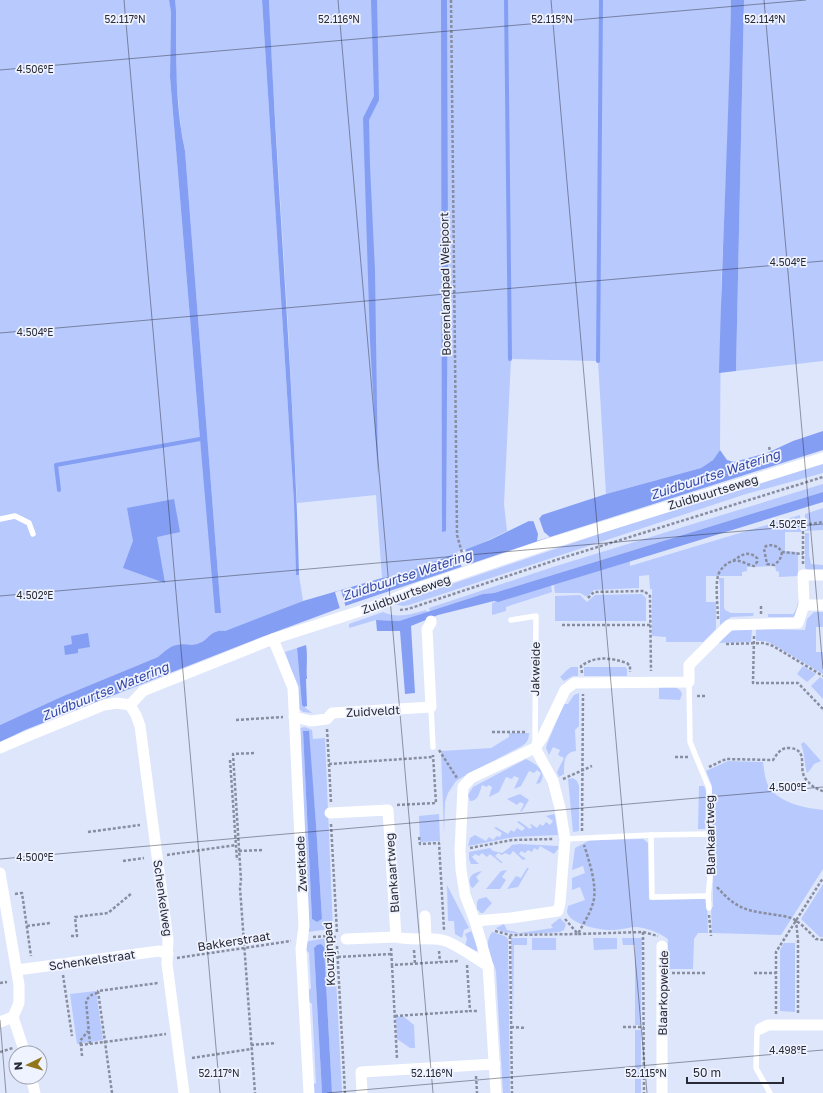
<svg xmlns="http://www.w3.org/2000/svg" width="823" height="1093" viewBox="0 0 823 1093" font-family="'Golos Text',sans-serif">
<style>
.green{fill:#b7c9fd;fill-rule:evenodd}
.water{fill:#849ef3}
.pier{fill:#dee6fc}
.lines{fill:none;stroke-linecap:round;stroke-linejoin:round}
.stream{stroke:#849ef3;stroke-width:4}
.path{stroke:#888e9f;stroke-width:2.5;stroke-dasharray:3 2;stroke-linecap:butt}
.service{stroke:#fff;stroke-width:5.5}
.minor{stroke:#fff;stroke-width:11}
.ticks{fill:none;stroke:#282b36;stroke-width:1;stroke-opacity:0.45}
.labels{text-anchor:middle;dominant-baseline:central;stroke-width:3.5;stroke-linejoin:round;paint-order:stroke}
.street-label{font-size:12px;fill:#282b36;stroke:#eff3ff}
.water-label{font-size:13px;font-style:italic;fill:#3144a6;stroke:#eff3ff}
.ticks-label{font-size:10px;text-anchor:middle;fill:#282b36;stroke:#eff3ff;stroke-width:3.5;stroke-linejoin:round;paint-order:stroke}
</style>
<rect width="100%" height="100%" fill="#dee6fc"/>
<g class="green">
<path d="M0,0h169l2,12 -1,65 30,362 21,174 -36,-462 -4,-22 -5,-53 -1,-76h87l32,503 2,72h3l4,26 -78,30c-14,-2 -15,6 -25,12 -4,2 -8,1 -13,2 -12,2 -19,4 -29,12l-97,40 -61,28z"/>
<path d="M269,0h462l-3,135 -7,153 -1,162 -7,10 -12,8 -95,26 -8,-133 -87,-2 -7,145 3,27c-38,19 -84,39 -125,47l-6,-83 -79,8 -9,-177 -16,-259z"/>
<path d="M744,0h79v361l-87,10z"/>
<path d="M823,464v9l-77,21 -337,111 -6,1 -10,-2 221,-75z"/>
<path d="M823,484v8l-329,101 -11,1 -53,17 -1,-3 124,-41z"/>
<path d="M823,508v22l-18,1v-17z"/>
<path d="M800,515l1,17h-16v19l13,1v24l-19,1v-5l-3,-1 -1,-5 -28,1v4l-5,1v4h-36v26h10v27l-13,13h-37v-5l-14,-1v-47h-2l-1,-14 -10,1v12l-45,2 -7,7 -7,-4h-25l-1,-8 76,-24v5z"/>
<path d="M805,533h4v22l2,9 12,1v5l-15,1 -3,-3z"/>
<path d="M719,578h5v29l1,3 6,3h23l-1,3 -22,1 -11,8v-39z"/>
<path d="M798,578c1,12 8,31 -5,39h-25v-3h25c8,-8 5,-26 5,-36z"/>
<path d="M551,585l1,7 -46,15v4l-14,4v-12z"/>
<path d="M642,594l4,4v23h-91v-25l25,-1 7,7 8,-7z"/>
<path d="M426,610l1,2 -28,9 -23,-1 -27,8v-4l34,-12c15,7 28,2 43,-2z"/>
<path d="M814,612h9v15h-7v25h7v22l-49,-29 -9,-4h-9v-12l49,1 2,-11z"/>
<path d="M752,629l-1,13 -33,1 15,-13z"/>
<path d="M297,648l5,57 10,8 -9,-1 -5,-4 -2,-24 -11,-32z"/>
<path d="M803,666l13,8 -9,8 -10,-8z"/>
<path d="M571,667h7v9h-5l-9,5 -4,-4 7,-7z"/>
<path d="M584,667h42l1,3v6h-43z"/>
<path d="M820,677l3,2v20l-12,-13z"/>
<path d="M673,686l7,4 2,4 -2,6 -21,-1v-12z"/>
<path d="M579,693v33l-4,4 1,21c-13,1 -12,13 -12,23l-5,3 -2,-5 7,-14 -6,-3 2,-5 -7,-3 -4,8 -3,-7 1,-4 17,-40h4l6,-9z"/>
<path d="M305,727l7,3 1,9 12,-1 8,192 -3,-1 -22,3 -8,-204zM308,731l8,93 6,95 -5,3 -5,-3 -9,-187z"/>
<path d="M509,733h20c0,6 -2,10 -7,13l-56,29 -10,6 -8,12 -3,9 -1,32 -3,-83 50,-3 18,-11z"/>
<path d="M804,742l17,19 -7,3 -4,6 -3,3c-3,-10 -2,-19 -6,-29z"/>
<path d="M526,759c10,5 22,12 14,24l-4,1 5,-11 -4,-3 -3,3 -5,-2 -8,15 -7,3 5,-11 -5,-2 -2,3 -6,-2 -7,15 -10,5 3,-10 -4,-2 -1,2 -5,-2c-2,6 -4,17 -12,16l-2,-6 5,-8z"/>
<path d="M728,761l35,1c1,7 2,19 6,25 11,16 35,21 54,23v59l-42,66 -69,-2 -1,-26h2l-1,-121 -6,-15z"/>
<path d="M573,778l4,3 2,5v45l-6,1 -5,-53z"/>
<path d="M699,786h5l2,5 -1,38h-7z"/>
<path d="M520,794l9,6 -7,11 -2,1 4,-8 -4,-2 -3,3 -10,-6z"/>
<path d="M439,814l1,27 -20,1 -1,-26z"/>
<path d="M554,814l1,2 3,19 -44,2 -46,9 2,-8 5,-3 11,6 3,-4 4,3 4,-4 3,1 2,-4 -8,-5 2,-1 12,7 3,-4 3,2 3,-4 5,3 3,-3 -8,-6 2,-1 11,8 2,-2 -2,-2 1,-1 6,4 3,-4 3,2 3,-4 4,3 3,-4 -7,-5z"/>
<path d="M643,839l5,4 1,57 58,-1 1,34h-10l-4,6 -1,30h-26l1,-30c-10,-7 -21,-11 -32,-12 -7,0 -15,3 -22,3 -11,1 -44,-5 -47,-18 0,-2 1,-4 1,-6l17,-6 -5,-13 -8,3v-12l13,-5 -2,-7 -11,4 3,-22 15,-8z"/>
<path d="M519,844l39,2v3l-4,5 -14,-8 -2,4 -4,-2 -2,4 -4,-2 -3,3 -4,-2 -2,3 7,5 -3,1 -10,-9 -3,4 -5,-2 -3,2 -4,-2 -3,3 8,7h-2l-11,-9 -3,3 -5,-4 -3,3 -4,-2 -3,3 7,7h-8l-2,-5v-7l21,-4 3,3 9,2 7,-5 3,-3z"/>
<path d="M527,868h2l-11,19 -11,2 9,-13 5,2z"/>
<path d="M507,870l-5,7 4,3 -6,9h-14l15,-18z"/>
<path d="M482,871l-6,6 3,4 -6,7 -2,-1c-4,-10 1,-14 11,-16z"/>
<path d="M823,884v53h-3l-19,-18z"/>
<path d="M447,885l22,43 -5,2 -2,8 -7,-4 -1,-13h-6z"/>
<path d="M486,897l6,6 -9,10h-2l-4,-4v-7l2,-3z"/>
<path d="M560,918l6,6 -2,6 -4,2c-14,1 -55,5 -64,-4l8,-4 3,6 13,3 33,-5 -2,-3z"/>
<path d="M471,931l7,16v3l-2,1 -11,-5 2,-7 -2,-5z"/>
<path d="M492,932l13,4 3,3 2,154h-7l-7,-121c-1,-7 -4,-9 -6,-15 -4,-8 -3,-18 2,-25z"/>
<path d="M327,938l7,1 8,154h-10l-8,-146 -3,-3 -7,4 8,145h-10v-8l4,-2 -4,-79 -5,-4v-8l4,-4 -2,-35 -4,-4 2,-7 2,-1z"/>
<path d="M511,938h16v7h-13l-1,76z"/>
<rect x="532" y="938" width="24" height="12"/>
<path d="M593,938h24v11l-23,1z"/>
<path d="M622,938h20l-1,87h-6v-80h-12z"/>
<path d="M784,943h11v69l-15,-1v-61z"/>
<path d="M96,991l7,49 -26,4 -7,-50z"/>
<path d="M403,1016l11,9 1,23h-5l-13,-9 -1,-22z"/>
<rect x="635" y="1030" width="6" height="63"/>
</g>
<g class="water">
<path d="M169,0h6l1,11c0,47 -1,94 9,140l36,462h-6l-15,-174 -30,-362 1,-65z"/>
<path d="M262,0h7c8,192 25,383 30,575h-3l-2,-72z"/>
<path d="M371,0h6l2,100 -10,20 1,46 5,105 3,206 -8,-136 -7,-223 11,-22z"/>
<path d="M441,0h6l1,253 -2,278 -4,1z"/>
<path d="M731,0h13l-8,371 -17,2c3,-125 10,-249 12,-373z"/>
<path d="M823,431v19l-273,87 -202,68 -89,33 -234,92 -25,12v-17l61,-28 97,-40c6,-5 12,-11 19,-12 7,-2 13,1 20,-1 12,-3 12,-15 28,-13l78,-30 79,-23 16,-3 23,-8 69,-27 39,-19c6,1 10,-1 13,-6l64,-21 95,-26 12,-8 7,-10 7,10 7,2 33,-9 26,-12z"/>
<path d="M823,492v10l-325,100 -4,-1 -56,14 -27,11 4,67 -10,1 -5,-63h-23l-1,-11 23,1 84,-27 11,-1z"/>
<path d="M174,499l6,33 -23,5 8,46 -42,-15 10,-27 -6,-33z"/>
<path d="M88,633l2,14 -12,2v4l-13,2 -1,-9 8,-2 -1,-8z"/>
<path d="M306,645c2,11 0,22 1,34h-1l1,27 -3,1 -2,-2 -5,-57z"/>
<path d="M303,731h6l7,93 6,95 -5,3 -5,-3z"/>
<path d="M321,944l3,3 8,146h-10l-8,-145 3,-3z"/>
</g>
<g class="pier">
<path d="M539,518l5,14 6,5 -13,4 1,-7 -5,-14z"/>
<path d="M465,549l5,16 -8,3 -5,-16z"/>
<path d="M341,590l5,18 -6,1 -5,-17z"/>
</g>
<g class="lines">
<g class="stream">
<path d="M506,0l4,359"/>
<path d="M598,361l3,-361"/>
<path d="M59,490l-3,-25 144,-26"/>
</g>
<g class="path">
<path d="M451,0l6,535 7,25"/>
<path d="M769,447l4,15"/>
<path d="M782,552c-1,7 -3,9 -8,13l-7,-1 -3,-15 2,-3c7,-2 12,0 16,6l21,2"/>
<path d="M803,564v-39l20,-3"/>
<path d="M588,598l6,-6 50,-1 6,5 1,75"/>
<path d="M761,606v8"/>
<path d="M400,610l8,-1 151,-50 264,-82"/>
<path d="M718,619c0,-11 -3,-33 0,-43 1,-6 9,-14 15,-15 7,-2 14,4 21,5l3,-4v-4c-9,-8 -16,-3 -24,3"/>
<path d="M562,625h88"/>
<path d="M754,636l-1,47h45l25,26"/>
<path d="M726,644l38,-1 9,3 50,30"/>
<path d="M582,673l-1,-7c16,-11 29,-8 46,-3l3,3v6"/>
<path d="M697,696h8"/>
<path d="M236,720l47,-3"/>
<path d="M327,729l2,35 104,-7"/>
<path d="M492,732h35"/>
<path d="M439,750l18,28"/>
<path d="M254,753l-21,1 8,126 -1,8 15,205"/>
<path d="M675,757h13"/>
<path d="M230,760l7,100"/>
<path d="M329,764l2,39"/>
<path d="M709,767l17,-8 47,1c4,-6 8,-13 17,-12 19,2 8,19 15,30 5,7 11,11 18,13"/>
<path d="M563,779l29,-13"/>
<path d="M397,805l39,-2 -3,-48"/>
<path d="M331,824l6,109"/>
<path d="M582,831l1,-137"/>
<path d="M88,832l52,-7"/>
<path d="M419,837l1,7 19,-1 5,87"/>
<path d="M470,848l42,-8 42,-1"/>
<path d="M239,851l23,-1"/>
<path d="M167,855l69,-10"/>
<path d="M123,861l21,-3"/>
<path d="M717,887c20,23 31,24 60,28 6,1 14,2 18,5 8,5 15,13 21,19l7,1"/>
<path d="M15,894l7,-1 9,63"/>
<path d="M709,915l2,21"/>
<path d="M565,919l13,15 65,-2 15,4"/>
<path d="M796,920l2,21v74"/>
<path d="M27,926l23,-3"/>
<path d="M495,931l15,4 68,-1c5,-10 12,-20 15,-31 5,-15 -4,-43 -9,-58"/>
<path d="M643,932l1,161"/>
<path d="M71,936h6l-2,-19 33,-4 24,-20"/>
<path d="M510,936l2,157"/>
<path d="M313,937l15,-1 8,1"/>
<path d="M337,946l8,147"/>
<path d="M391,948l1,17 67,-4"/>
<path d="M414,950l1,14"/>
<path d="M439,951l1,11"/>
<path d="M338,957l53,-3"/>
<path d="M177,958l114,-17"/>
<path d="M392,965l5,94"/>
<path d="M467,965l3,46h8v1"/>
<path d="M672,973h34"/>
<path d="M754,973h22"/>
<path d="M63,975l9,61"/>
<path d="M0,983l7,-1"/>
<path d="M776,1014v-62l47,-74"/>
<path d="M395,1016l75,-5"/>
<path d="M511,1027l15,1"/>
<path d="M623,1027h21"/>
<path d="M90,1044l-4,-43c3,-5 6,-7 12,-8"/>
<path d="M81,1045l-1,-4 8,-10"/>
<path d="M251,1045l25,-2"/>
<path d="M0,1052l13,-4"/>
<path d="M82,1056l-1,-11 85,-11"/>
<path d="M192,1058l59,-9"/>
<path d="M476,1076l1,17"/>
<path d="M112,1093l-14,-102 60,-8"/>
</g>
<g class="service">
<path d="M0,519l15,-3 14,7 4,11"/>
<path d="M511,620l25,-4 -1,129"/>
<path d="M689,682l1,60 19,46 1,90 -2,18 1,12"/>
<path d="M431,707l2,40"/>
<path d="M651,835l1,62 56,-1"/>
<path d="M565,839l86,-4 59,-1"/>
<path d="M760,1029l-3,3 -1,36 14,25"/>
</g>
<g class="minor">
<path d="M804,605l-1,-30h20"/>
<path d="M273,639l20,49 11,238 -3,23 8,144"/>
<path d="M130,705l6,10 4,11 28,214 -1,24 17,129"/>
<path d="M294,717l17,4 16,-2 5,-6 99,-6 -4,-78 4,-6v-2"/>
<path d="M0,748l28,-12 76,-31 13,-2 13,2 13,-14 130,-52 103,-33 43,-18 126,-43 278,-87"/>
<path d="M330,813l58,-3 8,127c15,4 31,0 46,3 9,1 37,20 46,26"/>
<path d="M0,873l19,112v18l-6,14 -13,5"/>
<path d="M425,916l1,22"/>
<path d="M475,921l36,-3 47,-7 2,-8 5,-64 -5,-31 -7,-27 -18,-33"/>
<path d="M346,939l50,-2"/>
<path d="M662,946v147"/>
<path d="M17,970l142,-19 9,3"/>
<path d="M13,1017l12,36"/>
<path d="M760,1029l8,-4h55"/>
<path d="M31,1077l4,16"/>
<path d="M362,1093l-1,-21 134,-8"/>
<path d="M496,1093l-8,-127 -13,-45 -10,-26 -4,-25 -1,-20 3,-63 8,-9 64,-30 7,-10 23,-48 9,-7 115,-1v-17l40,-40 69,-2 6,-18h19"/>
</g>
</g>
<path class="ticks" d="M124,0l96,1093M338,0l95,1093M551,0l96,1093M764,0l59,669M0,70l806,-70M0,333l823,-72M0,596l823,-72M0,859l823,-72M0,1020l6,73M327,1093l496,-43"/>
<g class="labels">
<g class="street-label">
<text transform="translate(445 284) rotate(-91)">Boerenlandpad Weipoort</text>
<text transform="translate(713 492) rotate(-17)">Zuidbuurtseweg</text>
<text transform="translate(406 594) rotate(-20)">Zuidbuurtseweg</text>
<text transform="translate(535 669) rotate(-89)">Jakweide</text>
<text transform="translate(373 711) rotate(-3)">Zuidveldt</text>
<text transform="translate(710 835) rotate(-91)">Blankaartweg</text>
<text transform="translate(301 864) rotate(-93)">Zwetkade</text>
<text transform="translate(392 873) rotate(-94)">Blankaartweg</text>
<text transform="translate(163 898) rotate(82)">Schenkelweg</text>
<text transform="translate(234 941) rotate(-9)">Bakkerstraat</text>
<text transform="translate(329 954) rotate(-93)">Kouzijnpad</text>
<text transform="translate(92 960) rotate(-8)">Schenkelstraat</text>
<text transform="translate(663 993) rotate(-89)">Blaarkopweide</text>
</g>
<g class="water-label">
<text transform="translate(715 474) rotate(-18)">Zuidbuurtse Watering</text>
<text transform="translate(407 575) rotate(-18)">Zuidbuurtse Watering</text>
<text transform="translate(105 691) rotate(-22)">Zuidbuurtse Watering</text>
</g>
</g>
<g class="ticks-label">
<text x="125" y="23">52.117°N</text>
<text x="339" y="23">52.116°N</text>
<text x="552" y="23">52.115°N</text>
<text x="765" y="23">52.114°N</text>
<text x="35" y="73">4.506°E</text>
<text x="788" y="266">4.504°E</text>
<text x="35" y="336">4.504°E</text>
<text x="788" y="528">4.502°E</text>
<text x="35" y="599">4.502°E</text>
<text x="788" y="791">4.500°E</text>
<text x="35" y="861">4.500°E</text>
<text x="788" y="1054">4.498°E</text>
<text x="219" y="1077">52.117°N</text>
<text x="432" y="1077">52.116°N</text>
<text x="646" y="1077">52.115°N</text>
</g>
<g transform="translate(28 1065) rotate(265)"><circle r="19" fill="#eff3ff" stroke="#9fa3af"/>
<path d="M0-3L7 15L0 10L-7 15Z" fill="#92761c"/>
<text y="-6" font-size="11" font-weight="bold" text-anchor="middle" fill="#282b36">N</text>
</g>
<path d="M687 1077v6h96v-6" fill="none" stroke="#282b36" stroke-width="2"/>
<text x="693" y="1077" font-size="12" fill="#282b36" stroke="#eff3ff" stroke-width="3" paint-order="stroke">50 m</text>
</svg>
